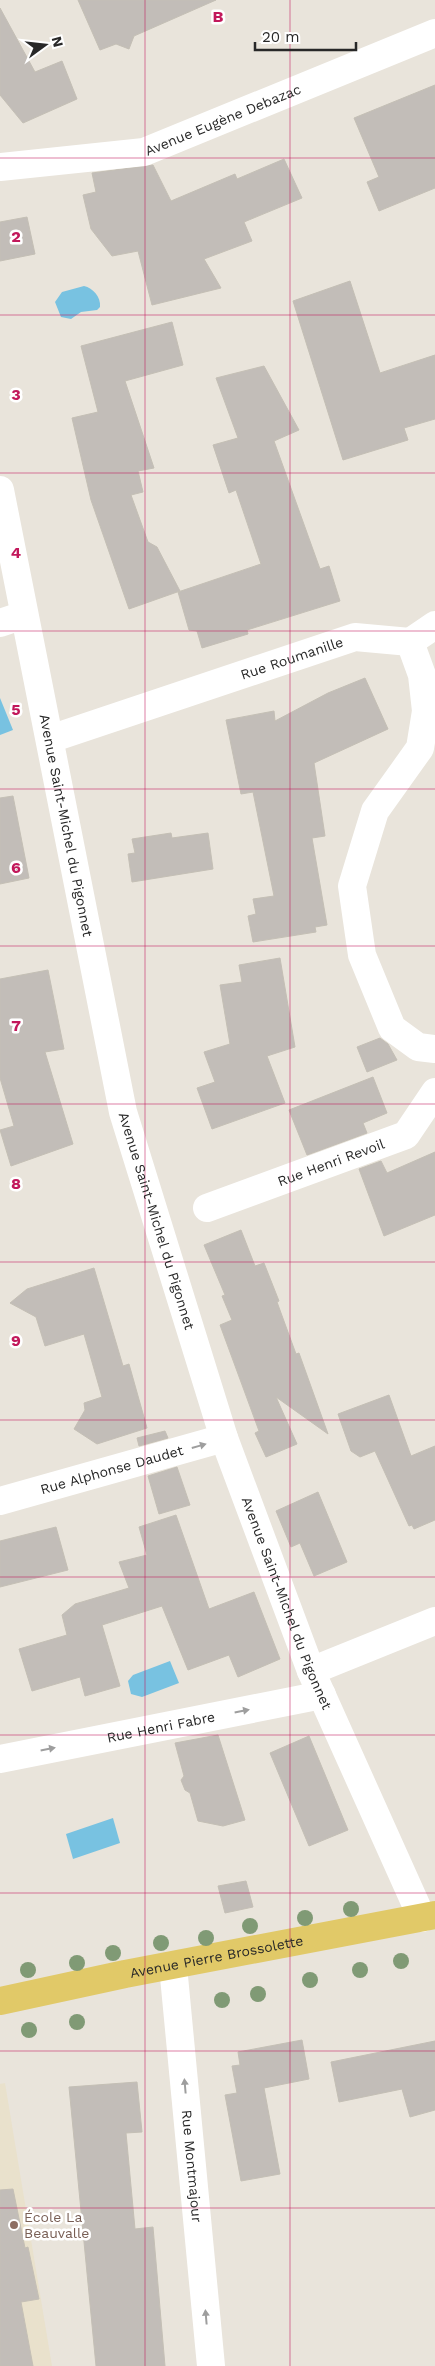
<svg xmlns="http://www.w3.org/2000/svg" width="435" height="2366" viewBox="0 0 435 2366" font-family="'Work Sans',sans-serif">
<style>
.education{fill:#e9e1cc}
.water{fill:#78c2e1}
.building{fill:#c2bdb8;stroke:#c4bfb5}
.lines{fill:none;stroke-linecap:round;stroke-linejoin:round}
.minor{stroke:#fff;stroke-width:28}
.primary{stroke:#e1c968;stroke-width:28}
.tree{fill:#809a75}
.oneway{fill:#9e9e9e}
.grid{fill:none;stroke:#c2185b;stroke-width:1;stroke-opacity:0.55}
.education-dot{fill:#8d6e63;stroke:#fff;stroke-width:2}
.labels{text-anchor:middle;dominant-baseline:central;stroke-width:5;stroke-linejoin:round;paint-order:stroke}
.street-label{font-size:14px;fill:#282828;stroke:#fff}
.education-label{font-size:14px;fill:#785e54;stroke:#fff;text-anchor:start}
.grid-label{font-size:16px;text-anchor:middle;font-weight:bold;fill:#c2185b;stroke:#fff;stroke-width:5;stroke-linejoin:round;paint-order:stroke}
</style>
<rect width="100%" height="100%" fill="#e9e4db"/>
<path class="education" d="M5,2083l47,283h-52v-282z"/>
<g class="water">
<path d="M84,286c9,2 17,11 16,21l-3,3 -16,2 -10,7 -10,-2 -6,-15 7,-10z"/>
<path d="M0,698l13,32 -13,5z"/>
<path d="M170,1661l9,22 -37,14 -11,-3 -3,-13 5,-6z"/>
<path d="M113,1818l7,25 -47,16 -7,-25z"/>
</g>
<g class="building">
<path d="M78,0h138l-82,36 -5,13 -13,-5 -16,6z"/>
<path d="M0,8l35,64 27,-11 15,38 -54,24 -23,-28z"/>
<path d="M435,85v103l-56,23 -12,-29 12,-5 -25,-59z"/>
<path d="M284,159l18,39 -58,24 8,19 -48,18 17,29 -69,17 -14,-54 -26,5 -21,-27 -8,-34 13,-3 -4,-19 61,-8 18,36 64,-27 2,5z"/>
<path d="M27,217l8,37 -35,7v-39z"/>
<path d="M350,281l30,92 55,-18v64l-31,9 4,12 -65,20 -50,-159z"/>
<path d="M172,322l11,43 -58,16 29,87 -16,3 5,21 -12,3 17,47 9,5 23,44 -51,18 -38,-109 -19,-82 26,-6 -17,-66z"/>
<path d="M264,366l35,64 -25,11 46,128 9,-3 11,35 -93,29 1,4 -46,14 -5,-17 -8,-1 -11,-38 83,-28 -25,-74 -7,3 -16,-48 25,-7 -22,-60z"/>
<path d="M365,678l23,51 -74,34 11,73 -13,2 15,87 -12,2 1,5 -63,10 -5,-26 8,-2 -3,-15 21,-3 -21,-104 -12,2 -15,-74 48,-9 1,10 53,-28z"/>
<path d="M13,796l16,82 -29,6v-86z"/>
<path d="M171,833l1,5 36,-5 5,36 -81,13 -4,-28 7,-1 -3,-14z"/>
<path d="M280,958l15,89 -28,9 18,47 -73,26 -15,-41 18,-6 -11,-30 26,-8 -10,-59 22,-3 -3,-17z"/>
<path d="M48,970l16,79 -19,3 28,92 -62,22 -11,-36 14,-4 -14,-48v-99z"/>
<path d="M380,1038l8,6 9,16 -30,12 -10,-25z"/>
<path d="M373,1077l14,36 -24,10 4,10 -60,22 -18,-45z"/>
<path d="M435,1152v63l-51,21 -25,-67 22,-8 6,12z"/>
<path d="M241,1230l14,36 9,-3 15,38 -2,1 19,52 3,-1 29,81 -52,-37 21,47 -31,13 -11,-24 4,-2 -39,-106 12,-5 -10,-24 3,-1 -21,-50z"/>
<path d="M94,1268l29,98 6,-2 18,64 -50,16 -23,-15 11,-19 -1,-7 18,-6 -18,-63 -39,12 -9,-29 -26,-14 17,-14z"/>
<path d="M389,1395l22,61 24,-10v74l-21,9 -2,-4 -3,1 -34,-75 -15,6 -9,-6 -13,-37z"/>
<path d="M165,1431l3,7 -29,8 -2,-8z"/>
<path d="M177,1467l13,38 -31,9 -11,-38z"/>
<path d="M318,1492l29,70 -33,14 -14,-33 -9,4 -15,-36z"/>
<path d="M176,1515l33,94 45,-17 26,67 -42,18 -9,-22 -41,15 -26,-64 -60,19 18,61 -35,10 -5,-19 -48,14 -13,-42 48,-14 -5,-20 13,-11 54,-16 -10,-26 28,-7 -8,-28z"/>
<path d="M56,1527l12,43 -68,17v-46z"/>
<path d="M218,1735l27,85 -22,6 -25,-5 -8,-28 -5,-3 -4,-10 3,-4 -9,-33z"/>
<path d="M309,1736l39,94 -39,16 -39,-93z"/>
<path d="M246,1881l7,26 -28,6 -7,-27z"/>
<path d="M302,2040l7,39 -45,9 16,86 -39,7 -16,-86 12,-2 -5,-27 8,-1 -2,-13z"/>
<path d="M435,2041v69l-25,7 -8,-28 -63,13 -8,-40z"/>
<path d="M137,2082l5,50 -16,1 9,96 18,-2 12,139h-69l-27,-279z"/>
<path d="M13,2189l12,59 3,-1 11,52 -18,3 12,64h-33v-176z"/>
</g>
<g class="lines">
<g class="minor">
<path id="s1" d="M0,167l144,-15 291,-119"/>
<path id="s2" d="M0,490l123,622 101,326 87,233 111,247"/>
<path d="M0,623l24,-8"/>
<path d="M410,642l25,-17"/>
<path id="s3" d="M50,739l305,-102 55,5 12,33 4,36 -6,37 -45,63 -23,75 10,69 30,73 26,19 17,2"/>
<path id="s4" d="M207,1208l199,-73 29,-43"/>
<path id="s5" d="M0,1501l224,-63"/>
<path d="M311,1671l124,-50"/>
<path id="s6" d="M0,1759l322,-64"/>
<path id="s7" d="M173,1966l38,400"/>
</g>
<path class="primary" id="s8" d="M0,2001l125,-27 310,-59"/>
</g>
<g class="tree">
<circle cx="351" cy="1909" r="8"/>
<circle cx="305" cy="1918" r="8"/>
<circle cx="250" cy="1926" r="8"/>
<circle cx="206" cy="1938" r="8"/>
<circle cx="161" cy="1943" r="8"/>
<circle cx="113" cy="1953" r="8"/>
<circle cx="401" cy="1961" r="8"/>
<circle cx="77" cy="1963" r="8"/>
<circle cx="28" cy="1970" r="8"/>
<circle cx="360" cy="1970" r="8"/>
<circle cx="310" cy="1980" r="8"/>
<circle cx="258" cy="1994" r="8"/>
<circle cx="222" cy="2000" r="8"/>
<circle cx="77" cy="2022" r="8"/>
<circle cx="29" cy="2030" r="8"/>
</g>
<defs><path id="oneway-solid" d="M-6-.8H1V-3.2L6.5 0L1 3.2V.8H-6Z" transform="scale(1.25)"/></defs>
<g class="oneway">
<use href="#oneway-solid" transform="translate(199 1446) rotate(-16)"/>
<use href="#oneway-solid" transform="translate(242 1711) rotate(-11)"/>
<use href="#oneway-solid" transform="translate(48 1749) rotate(-11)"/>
<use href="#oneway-solid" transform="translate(185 2086) rotate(-95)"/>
<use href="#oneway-solid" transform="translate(206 2317) rotate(-95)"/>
</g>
<path class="grid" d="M145,0v2366M290,0v2366M0,158h435M0,315h435M0,473h435M0,631h435M0,789h435M0,946h435M0,1104h435M0,1262h435M0,1420h435M0,1577h435M0,1735h435M0,1893h435M0,2051h435M0,2208h435"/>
<circle class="education-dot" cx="14" cy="2225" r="5"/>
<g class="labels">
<g class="street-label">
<text stroke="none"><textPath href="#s1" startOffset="230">Avenue Eugène Debazac</textPath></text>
<text stroke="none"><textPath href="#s3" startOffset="255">Rue Roumanille</textPath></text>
<text stroke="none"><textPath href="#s2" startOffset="342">Avenue Saint-Michel du Pigonnet</textPath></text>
<text stroke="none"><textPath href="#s4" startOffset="132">Rue Henri Revoil</textPath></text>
<text stroke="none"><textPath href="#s2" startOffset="748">Avenue Saint-Michel du Pigonnet</textPath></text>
<text stroke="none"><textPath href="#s5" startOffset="116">Rue Alphonse Daudet</textPath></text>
<text stroke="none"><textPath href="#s2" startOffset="1152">Avenue Saint-Michel du Pigonnet</textPath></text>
<text stroke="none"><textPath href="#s6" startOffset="164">Rue Henri Fabre</textPath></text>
<text stroke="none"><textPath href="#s8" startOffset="221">Avenue Pierre Brossolette</textPath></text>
<text stroke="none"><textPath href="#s7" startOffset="201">Rue Montmajour</textPath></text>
</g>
<g class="education-label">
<text x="24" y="2217">École La<tspan x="24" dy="16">Beauvalle</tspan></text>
</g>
</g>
<g class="grid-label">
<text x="218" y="22">B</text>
<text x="16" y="242">2</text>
<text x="16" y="400">3</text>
<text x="16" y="558">4</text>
<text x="16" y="715">5</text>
<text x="16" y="873">6</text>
<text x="16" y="1031">7</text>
<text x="16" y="1189">8</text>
<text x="16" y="1346">9</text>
</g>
<g transform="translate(45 45) rotate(75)" stroke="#ffffff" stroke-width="4" paint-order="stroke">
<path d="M0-4L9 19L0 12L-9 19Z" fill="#282828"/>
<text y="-8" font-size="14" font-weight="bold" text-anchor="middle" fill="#282828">N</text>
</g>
<path d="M255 42v8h101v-8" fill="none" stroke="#282828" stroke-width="2.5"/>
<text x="262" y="42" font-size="15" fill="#282828" stroke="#ffffff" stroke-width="4" paint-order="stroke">20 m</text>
</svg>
